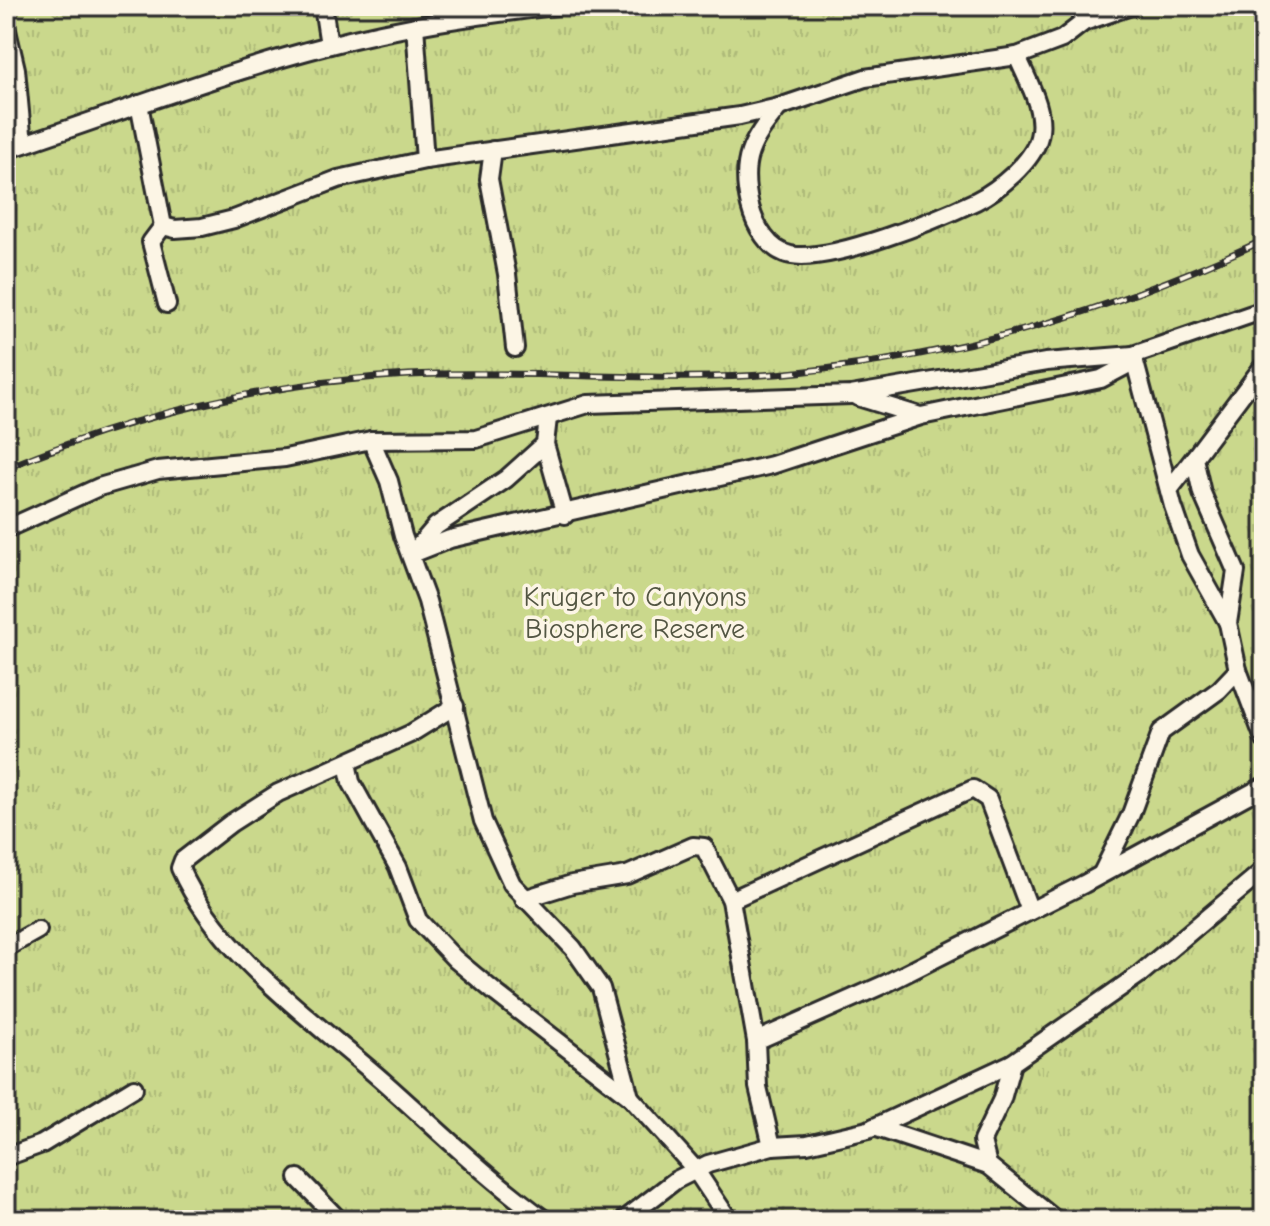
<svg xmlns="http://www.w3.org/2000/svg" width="1270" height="1226" viewBox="0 0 1270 1226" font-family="'Comic Neue',sans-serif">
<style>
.grass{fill:url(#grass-tufts);stroke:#7a825c;stroke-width:2}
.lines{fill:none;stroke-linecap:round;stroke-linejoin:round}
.minor-casing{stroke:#2b2b2b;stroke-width:22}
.minor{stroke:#fcf5e5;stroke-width:16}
.rail-casing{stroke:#2b2b2b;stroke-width:7}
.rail{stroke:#fcf5e5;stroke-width:4;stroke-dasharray:12;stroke-linecap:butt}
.labels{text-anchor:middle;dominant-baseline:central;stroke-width:7;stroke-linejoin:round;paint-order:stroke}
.park-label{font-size:28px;fill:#535643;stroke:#fcf5e5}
</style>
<defs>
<pattern id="grass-tufts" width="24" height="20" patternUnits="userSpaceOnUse" patternTransform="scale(2)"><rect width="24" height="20" fill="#cad88c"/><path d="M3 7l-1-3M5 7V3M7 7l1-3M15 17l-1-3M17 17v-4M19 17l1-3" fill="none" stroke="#aeba79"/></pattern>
</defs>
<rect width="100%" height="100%" fill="#fcf5e5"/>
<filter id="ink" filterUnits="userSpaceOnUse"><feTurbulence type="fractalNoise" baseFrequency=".0125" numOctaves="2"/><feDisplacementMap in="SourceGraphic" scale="16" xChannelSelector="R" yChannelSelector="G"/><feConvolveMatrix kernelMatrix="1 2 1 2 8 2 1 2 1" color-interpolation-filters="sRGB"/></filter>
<g filter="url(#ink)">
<rect class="grass" x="6" y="6" width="1258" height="1214"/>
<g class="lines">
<defs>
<g id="minor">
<path d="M323,6l6,39"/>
<path d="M1080,6l4,16"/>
<path d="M6,26l10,43 7,75"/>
<path d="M415,26l10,134"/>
<path d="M139,104l24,122 12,3 27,-2 32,-8 104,-40 87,-19 315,-44 39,-9 86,-29 152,-22 45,-17 22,-17 47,-16"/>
<path d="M779,107c-28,35 -40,53 -29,99 5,20 19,45 41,49 40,8 147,-36 185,-54 22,-11 57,-39 63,-64 7,-27 -12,-57 -22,-81"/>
<path d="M6,150c107,-35 212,-76 320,-104 75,-20 152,-31 229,-40"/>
<path d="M493,150l-4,29 18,95 8,74"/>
<path d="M163,226l-12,16 16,62"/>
<path d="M1133,355l40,151 17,49 38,68"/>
<path d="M1264,365l-70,93 8,35 34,78 -8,52 10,47 26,69"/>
<path d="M858,397l62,19"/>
<path d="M548,418l-3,26 20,71"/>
<path d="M371,440l18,41 14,55 24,65 56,220 29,63 61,64 28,40 29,109"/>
<path d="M1169,490l25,-32"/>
<path d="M6,529l93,-42 59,-17 127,-12 86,-18 105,-1 112,-35 263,-9 195,-33 87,-7 131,-45"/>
<path d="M413,553l23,-27 70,-47 39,-35"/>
<path d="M412,554l38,-15 322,-74 149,-49 180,-37 34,-18"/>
<path d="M455,706l-45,28 -132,59 -47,30 -48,37 -3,8c39,88 133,151 204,214 53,47 104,97 161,138"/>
<path d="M347,763l4,19 47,85 20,53 37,39 42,35 133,103 65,72 34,51"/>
<path d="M1102,873l29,-59 30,-82 58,-42 19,-20"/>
<path d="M524,899l48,-15 55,-9 66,-29 11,1 27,53 25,141"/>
<path d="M731,900l242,-111 15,10 42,112"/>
<path d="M6,948l32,-18"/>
<path d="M874,1127l114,38 68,55"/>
<path d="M772,1146l-14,-59 -2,-46 131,-58 197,-99 180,-98"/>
<path d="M6,1157l36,-13 92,-56"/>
<path d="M988,1165l-6,-24 20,-42 10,-36"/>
<path d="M298,1178l41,42"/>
<path d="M624,1220l52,-40 32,-16 64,-18 35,-2 61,-14 144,-67 128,-89 124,-104"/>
</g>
</defs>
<use href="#minor" class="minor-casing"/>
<use href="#minor" class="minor"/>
<defs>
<path id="rail" d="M6,468c130,-54 261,-86 403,-93 129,-6 260,10 389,-3 168,-17 313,-61 466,-132"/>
</defs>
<use href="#rail" class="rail-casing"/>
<use href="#rail" class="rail"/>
</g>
</g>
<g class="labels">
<g class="park-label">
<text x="635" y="597">Kruger to Canyons<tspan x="635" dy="32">Biosphere Reserve</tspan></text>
</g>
</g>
<rect width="1270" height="1226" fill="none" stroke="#fcf5e5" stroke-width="32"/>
<rect x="16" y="16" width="1238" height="1194" fill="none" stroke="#2b2b2b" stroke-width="3" filter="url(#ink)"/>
</svg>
